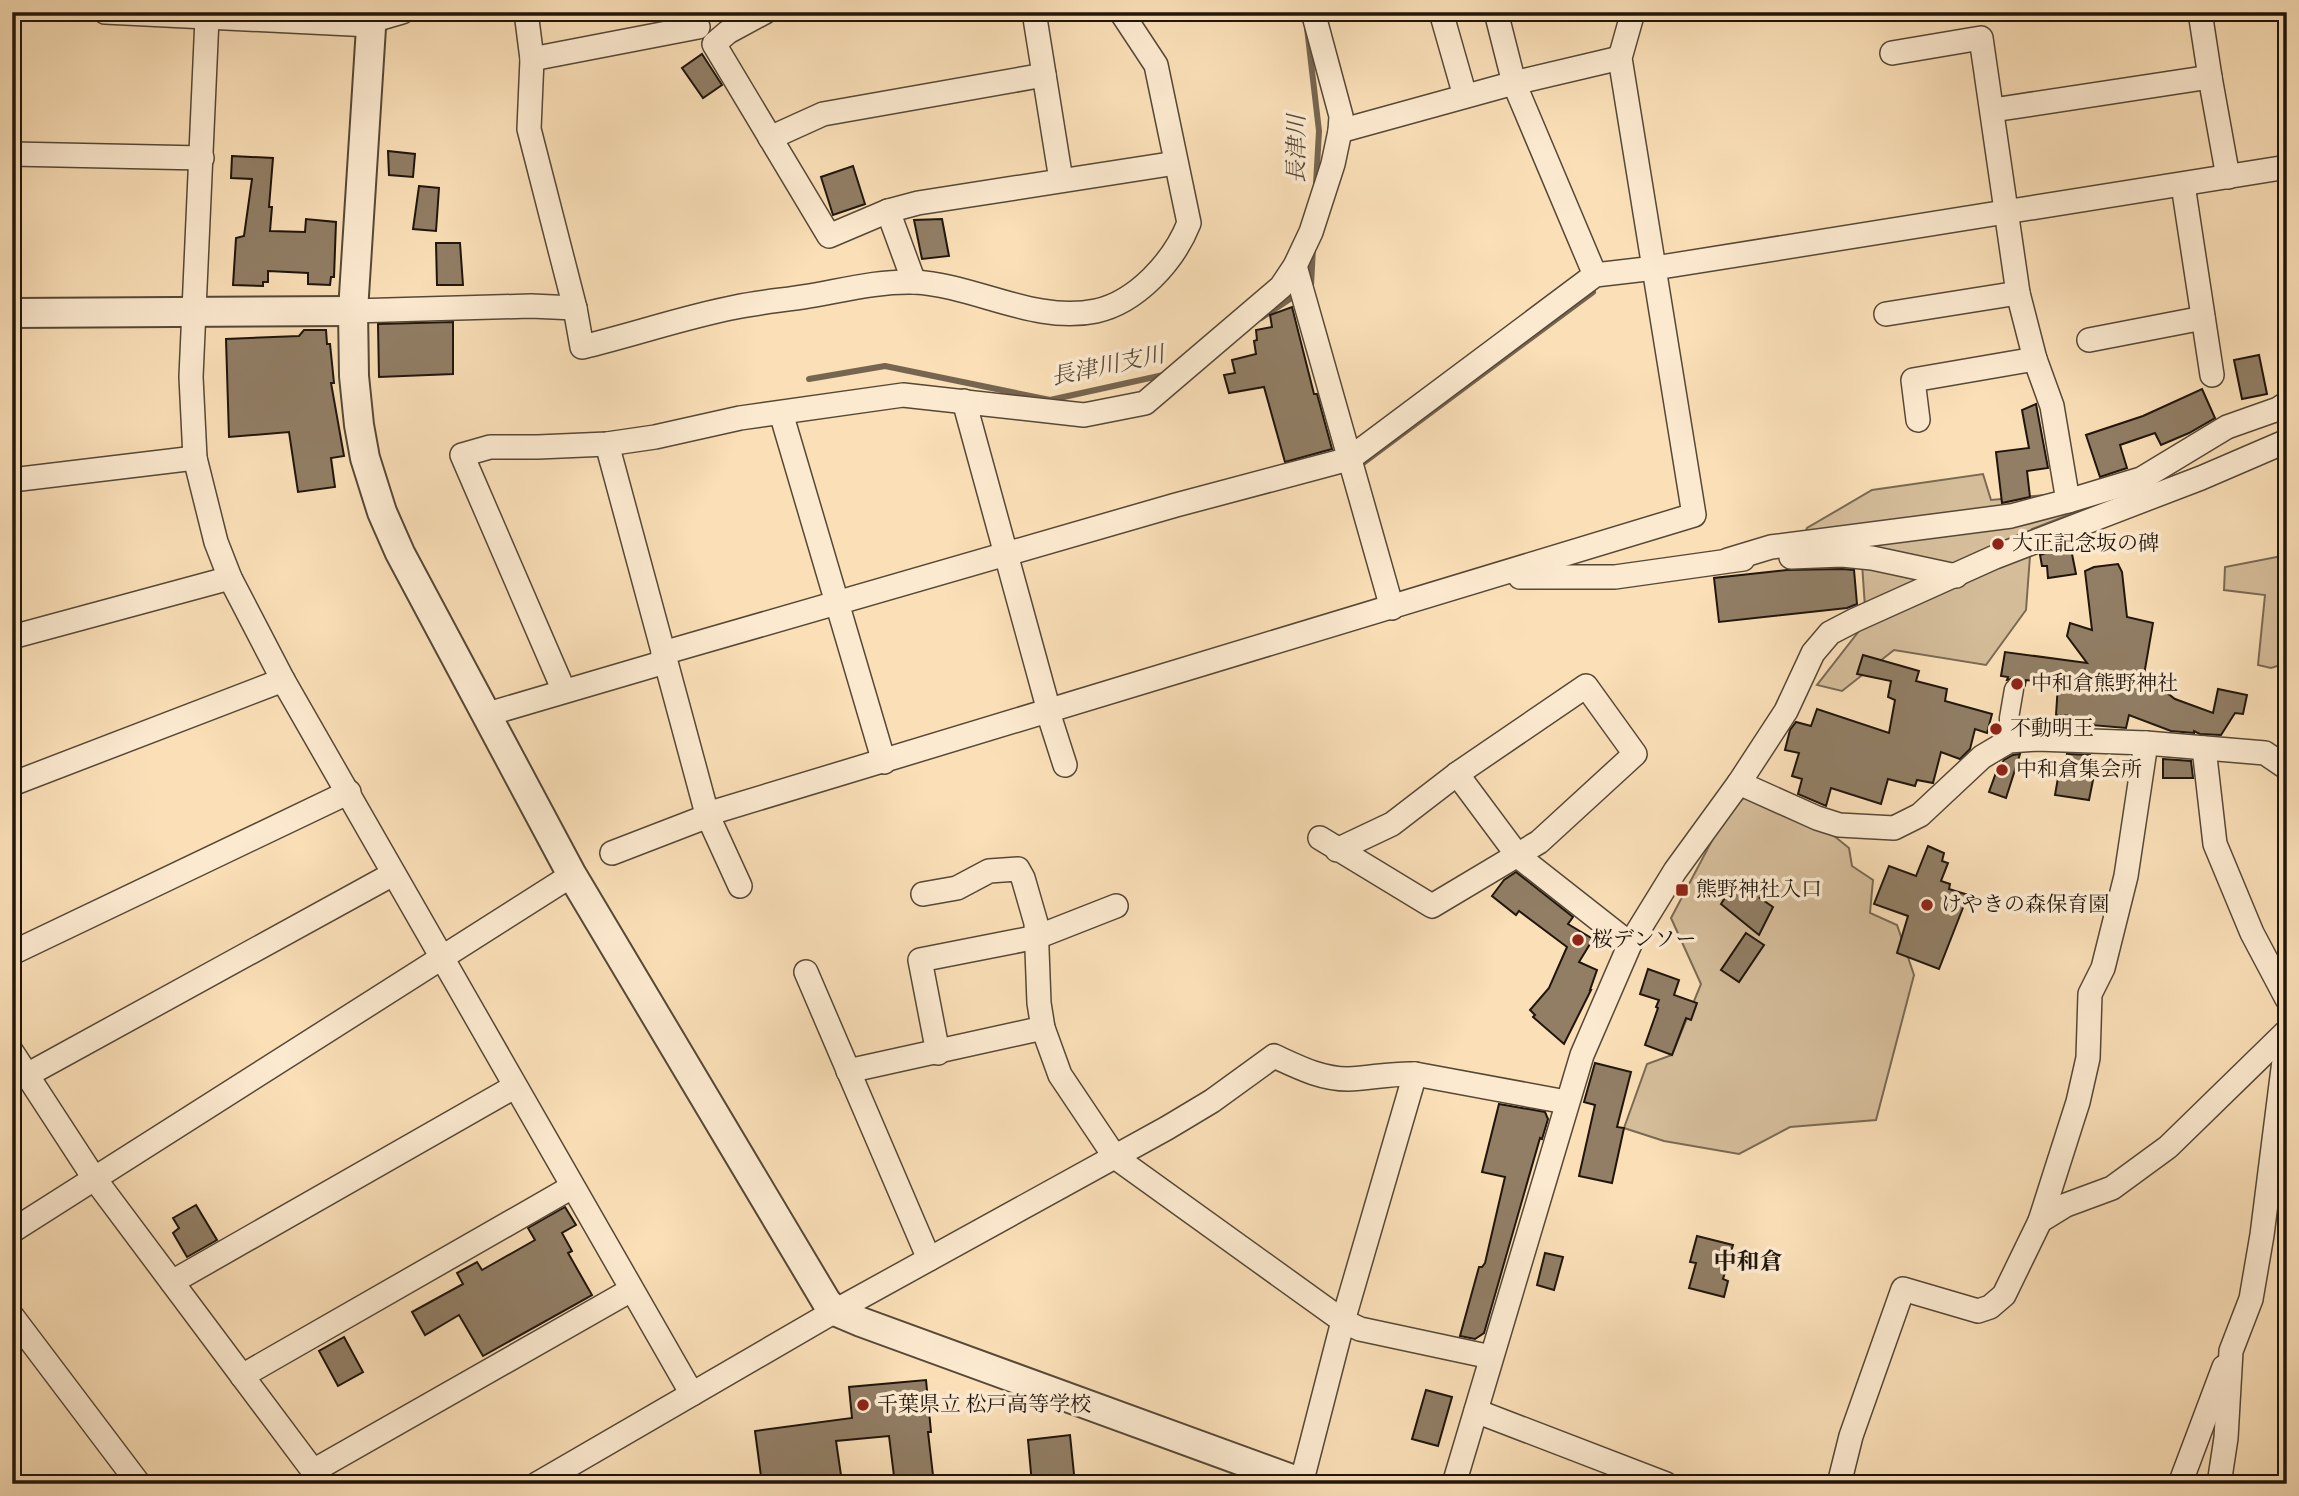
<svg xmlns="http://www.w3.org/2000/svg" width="2299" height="1496" viewBox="0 0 2299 1496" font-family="Vollkorn,'Noto Serif JP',serif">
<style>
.green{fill:#d5bd9a;stroke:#7a6953;stroke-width:2}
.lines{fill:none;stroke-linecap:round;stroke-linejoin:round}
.stream{stroke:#766550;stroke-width:6}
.building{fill:#917e65;stroke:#20150c;stroke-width:2}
.pedestrian-casing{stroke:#564837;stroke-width:21}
.minor-casing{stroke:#564837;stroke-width:26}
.tertiary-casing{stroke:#564837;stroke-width:32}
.pedestrian{stroke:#fcead0;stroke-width:18}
.minor{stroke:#fcead0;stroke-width:23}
.tertiary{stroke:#fcead0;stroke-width:28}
.poi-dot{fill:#8f2418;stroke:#fcead0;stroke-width:2.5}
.labels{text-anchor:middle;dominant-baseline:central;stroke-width:7;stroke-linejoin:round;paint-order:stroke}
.poi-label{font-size:21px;fill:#20150c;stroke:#fcead0;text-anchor:start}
.water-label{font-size:23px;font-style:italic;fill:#5a4a39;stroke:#fcead0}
.neighbourhood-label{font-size:23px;font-weight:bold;fill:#20150c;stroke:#fcead0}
</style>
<rect width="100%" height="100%" fill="#fadfb7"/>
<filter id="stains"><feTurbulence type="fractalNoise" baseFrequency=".00286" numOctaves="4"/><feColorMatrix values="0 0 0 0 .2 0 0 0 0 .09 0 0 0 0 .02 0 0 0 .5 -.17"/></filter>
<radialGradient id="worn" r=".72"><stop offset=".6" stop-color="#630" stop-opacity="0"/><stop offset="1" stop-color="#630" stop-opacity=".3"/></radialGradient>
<g class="green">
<path d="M1983,474l8,26 65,-6 48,7 -72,28 -6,81 -40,55 -92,-15 -52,41 -25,-6 49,-63 -5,-73 -59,-7 5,-14 65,-38z"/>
<path d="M2287,555v108l-16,5 -13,-3 7,-70 -41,-5 1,-23z"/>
<path d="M1747,795l81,36 21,17 3,18 21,14 -3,33 27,12 17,50 -38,145 -86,7 -51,27 -75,-13 -40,-13 23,-64 25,-9 29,-71 -30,-66 55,-104z"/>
</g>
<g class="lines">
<g class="stream">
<path d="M1307,28l12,103 -3,53"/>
<path d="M1308,288l3,-2 2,-38"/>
<path d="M1261,318l38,-25"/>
<path d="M809,379l76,-13 165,34 118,-26"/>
<path d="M1358,465l5,-2 230,-171"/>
</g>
</g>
<g class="building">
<path d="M702,54l20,31 -19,13 -21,-30z"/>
<path d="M388,151l27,3 -2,23 -24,-2z"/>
<path d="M232,156l41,2 -4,49h3l-2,24 35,1 1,-13 30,3 -2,55h-3l-1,8 -22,-1v-11l-40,-2v11h-5v4l-30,-1 3,-47 8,-2 8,-57 -21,-1z"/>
<path d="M853,166l12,38 -32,11 -12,-38z"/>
<path d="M419,186l20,2 -3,43 -23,-2z"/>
<path d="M942,219l7,37 -27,3 -8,-39z"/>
<path d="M436,243h24l3,42h-26z"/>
<path d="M1292,307l22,87h3l15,55 -47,13 -21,-75 -35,6 -5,-18 11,-2 -3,-13 24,-6 -2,-13 3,-1 -1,-10 16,-3 -2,-12z"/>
<path d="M453,322v52l-74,3 -1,-53z"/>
<path d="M304,330h22l1,14h3l4,39h-3l13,73 -13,2 4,29 -37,5 -9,-60 -60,5 -3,-98 73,-3z"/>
<path d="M2259,355l8,39 -25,5 -8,-39z"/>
<path d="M2202,389l13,29 -26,15 -28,12 -6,-12 -35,12 7,23 -27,9 -14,-42 57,-19z"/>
<path d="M2036,404l12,64 -21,3 3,26 -28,6 -6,-51 33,-4 -7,-38z"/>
<path d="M2070,544l6,30 -28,4 -1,-12h-5l-2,-11z"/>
<path d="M2118,564l4,8 5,45 26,6 -9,52 31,24 38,14 5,-24 29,6 -4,19 -8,-1 -14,22 -21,-1 -6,-3v2l-23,-2 -42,-16 -3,13 -34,-3v2l-21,-1 1,-10 -16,-1 2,-31 -32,-4 -1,5 -8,-7 -10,2 1,-3 -7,-1 4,-24 82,11 -20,-27 3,-13 22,7 -7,-59 9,-4z"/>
<path d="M1842,569l12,1 3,34 -10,4 -128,14 -5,-44 73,-8z"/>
<path d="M1863,655l56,16 -3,10 31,8 -2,12 47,13 -5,19 -12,-4 -5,20 -10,10 -19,-7 -8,31 -16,-3 -2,6 -27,-7 -7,25 -50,-16 -5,18 -28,-12 4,-15 -10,-3 7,-23 -14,-3 5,-20 6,-8 15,4 6,-17 72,24 6,-33 -7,-3 3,-16 -34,-7z"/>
<path d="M2020,754l-14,44 -17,-6 8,-22 7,-10 9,-5z"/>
<path d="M2067,754l23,1v3l7,2 -8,40 -34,-5 3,-17 5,1z"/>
<path d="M2163,759l28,2 2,17h-30z"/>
<path d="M1928,846l16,7 -2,8 6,2 -7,18 9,3 -1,5 19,6 -29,74 -42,-16 11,-37 -34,-12 15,-38 27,10z"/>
<path d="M1516,872l57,45 -5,7 25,15 -14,23 18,8 -7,20h1l-27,54 -31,-27 2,-2 -5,-5 19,-22 18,-41 -48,-36 -3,4 -24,-19 12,-16z"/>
<path d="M1737,878l26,18 -3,2 13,9 -14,28 -38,-31z"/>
<path d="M1746,933l18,12 -25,37 -18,-12z"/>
<path d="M1648,969l31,11 -5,15 23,8 -6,17 -5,-2 -14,37 -27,-10 13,-37 -2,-1 3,-7 -19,-6z"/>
<path d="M1595,1063l36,9 -14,55 7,1 -12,55 -33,-7 16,-71 -11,-3z"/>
<path d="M1499,1104l46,8 3,7 -6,20 -2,-1 -56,195 -9,6 -15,-3 19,-69h3l3,-4 20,-86 -23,-5z"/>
<path d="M196,1205l21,35 -30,17 -14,-24 6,-5 -6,-10z"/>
<path d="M565,1207l11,18 -14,8 10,18 -4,2 24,42 -109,61 -24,-41 -34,20 -13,-23 51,-28 -6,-11 20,-11 5,8 53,-30 -7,-12z"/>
<path d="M1697,1236l36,9 -10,34 5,2 -4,16 -35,-9 7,-25 -6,-1z"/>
<path d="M1545,1253l18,4 -9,33 -17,-5z"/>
<path d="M344,1337l19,35 -25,14 -19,-35z"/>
<path d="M926,1380l5,52h-3l6,52h-39l-6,-48 -53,5 5,34 -79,9 -7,-53 97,-13 -3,-31z"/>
<path d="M1426,1390l26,7 -14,49 -26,-7z"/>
<path d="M1070,1435l5,49h-43l-4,-44z"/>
</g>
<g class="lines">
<defs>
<path id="pedestrian" d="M2009,741v-23l5,-29"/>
<g id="minor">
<path d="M105,12l266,13"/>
<path d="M526,12l6,47 -3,70 46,179 7,39c51,-12 102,-30 154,-40 24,-5 49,-7 73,-11 35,-6 69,-15 105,-14 61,3 121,42 182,29 41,-9 78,-50 93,-88l-33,-158 -35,-53"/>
<path d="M765,12l-37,20 -14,12 115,192 59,-25 30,-8 258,-40"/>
<path d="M1034,12l27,168"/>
<path d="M1496,12l18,71 81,192"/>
<path d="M207,18l-16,359 4,81 21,84 14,36 53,102 409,714"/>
<path d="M1443,19l22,77"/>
<path d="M371,21l31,-9"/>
<path d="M1892,53l89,-15 37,255 17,66 17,47 16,95"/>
<path d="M532,59l166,-32"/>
<path d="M2210,77l18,100"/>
<path d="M1993,110l217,-33 -10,-65"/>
<path d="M1340,131l174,-48 106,-25"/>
<path d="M770,138l53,-24 221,-39"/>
<path d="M12,154l190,4"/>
<path d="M2183,185l29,190"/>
<path d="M888,211l26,71"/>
<path d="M1295,266l97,342"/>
<path d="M353,311l178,-5 44,2"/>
<path d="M1886,314l132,-21"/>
<path d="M2089,340l114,-22"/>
<path d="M964,401l85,310"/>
<path d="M781,413l103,349"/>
<path d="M1918,420l-5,-40 122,-21"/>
<path d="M607,444l100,370 33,72"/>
<path d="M12,480l183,-22"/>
<path d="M1791,557l51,-2 30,3 84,18"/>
<path d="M1728,560l43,-13 240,-31 57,-15 73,-22 86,-52 51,-18 9,-6"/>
<path d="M1520,577h95l128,-18"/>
<path d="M12,637l218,-59"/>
<path d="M663,653l513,-148 173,-46 246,-184 60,-7 632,-101"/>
<path d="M564,691l-102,-236 28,-8h48l69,-3 48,-7 85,-19 163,-23 181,20 61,-12 136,-116 14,-21 16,-34 22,-68 7,-33 1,-15 -28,-104"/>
<path d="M1048,712l17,53"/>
<path d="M488,714l177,-52"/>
<path d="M2204,748l11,96 37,89 35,66"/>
<path d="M1457,774l61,82 112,88"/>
<path d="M1739,783l78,35 22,7 55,3 26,-13 62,-58 27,-16 28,-2 109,4 119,10 22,15"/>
<path d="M12,784l271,-104"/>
<path d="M707,814l987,-299 -74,-457 13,-46"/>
<path d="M1320,838l112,68 107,-64 96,-88 -49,-68 -129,88 -65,50 -55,26"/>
<path d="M612,853l96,-37"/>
<path d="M923,894l34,-6 32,-17 29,-2 5,9 13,45 3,80 4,25 17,47 55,82 228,164 17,8 131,28"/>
<path d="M12,953l337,-161"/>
<path d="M806,972l123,287"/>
<path d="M12,1052l82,126 229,306"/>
<path d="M938,1053l-18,-93 117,-23 79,-31"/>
<path d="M848,1071l195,-43"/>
<path d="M27,1075l366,-201"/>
<path d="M2040,1221l38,-119 10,-44 2,-64 13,-26 23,-92 20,-133"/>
<path d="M12,1231l560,-356"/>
<path d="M172,1282l342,-195"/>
<path d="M12,1316l127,168"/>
<path d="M242,1376l330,-189"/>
<path d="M1476,1411l190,73"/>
<path d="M313,1471l318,-181"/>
<path d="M537,1484l298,-173 332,-183 45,-27 62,-45c24,11 47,23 74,23 23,-1 44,-6 67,-5l151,28"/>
<path d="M1301,1484l42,-163 72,-247"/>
<path d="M1454,1484l128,-429 48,-111 45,-73 64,-88 47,-72 27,-58 17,-20 25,-13 140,-63 206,-79 86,-37"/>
<path d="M1839,1484l12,-48 52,-147 75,22 12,-4 14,-12 36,-74 26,-16 46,-17 56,-41 119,-116"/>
<path d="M2180,1484l44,-117"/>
<path d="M2219,1484l7,-46 5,-87 20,-52 11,-64 25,-198"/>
</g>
<g id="tertiary">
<path d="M372,12l-19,299 1,65 5,49 6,33 17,54 18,41 172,322 254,426 9,10 26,11 444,162"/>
<path d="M12,313l341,-2"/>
</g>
</defs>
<use href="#pedestrian" class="pedestrian-casing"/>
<use href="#minor" class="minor-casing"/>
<use href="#tertiary" class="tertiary-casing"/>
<use href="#pedestrian" class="pedestrian"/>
<use href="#minor" class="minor"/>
<use href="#tertiary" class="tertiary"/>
</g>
<g class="poi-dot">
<circle cx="1998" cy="544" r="7"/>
<circle cx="2017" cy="684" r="7"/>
<circle cx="1996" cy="729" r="7"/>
<circle cx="2002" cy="770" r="7"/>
<rect x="1675" y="883" width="14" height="14" rx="3.5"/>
<circle cx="1927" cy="905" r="7"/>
<circle cx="1578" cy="940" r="7"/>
<circle cx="863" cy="1405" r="7"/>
</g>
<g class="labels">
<g class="poi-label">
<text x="2012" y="544">大正記念坂の碑</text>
<text x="2031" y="684">中和倉熊野神社</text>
<text x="2010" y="729">不動明王</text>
<text x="2016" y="770">中和倉集会所</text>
<text x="1696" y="890">熊野神社入口</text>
<text x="1941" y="905">けやきの森保育園</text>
<text x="1592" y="940">桜デンソー</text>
<text x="877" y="1405">千葉県立 松戸高等学校</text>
</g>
<g class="water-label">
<text transform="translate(1298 149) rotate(-90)">長津川</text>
<text transform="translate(1108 367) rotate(-12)">長津川支川</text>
</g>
<g class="neighbourhood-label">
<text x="1748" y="1263">中和倉</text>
</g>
</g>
<rect width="2299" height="1496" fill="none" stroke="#fadfb7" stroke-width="42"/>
<rect x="14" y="14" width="2271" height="1468" fill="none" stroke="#20150c" stroke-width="3.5"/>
<rect x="21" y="21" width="2257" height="1454" fill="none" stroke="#20150c" stroke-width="2"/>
<rect width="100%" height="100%" filter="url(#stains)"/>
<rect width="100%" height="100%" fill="url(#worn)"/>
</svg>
